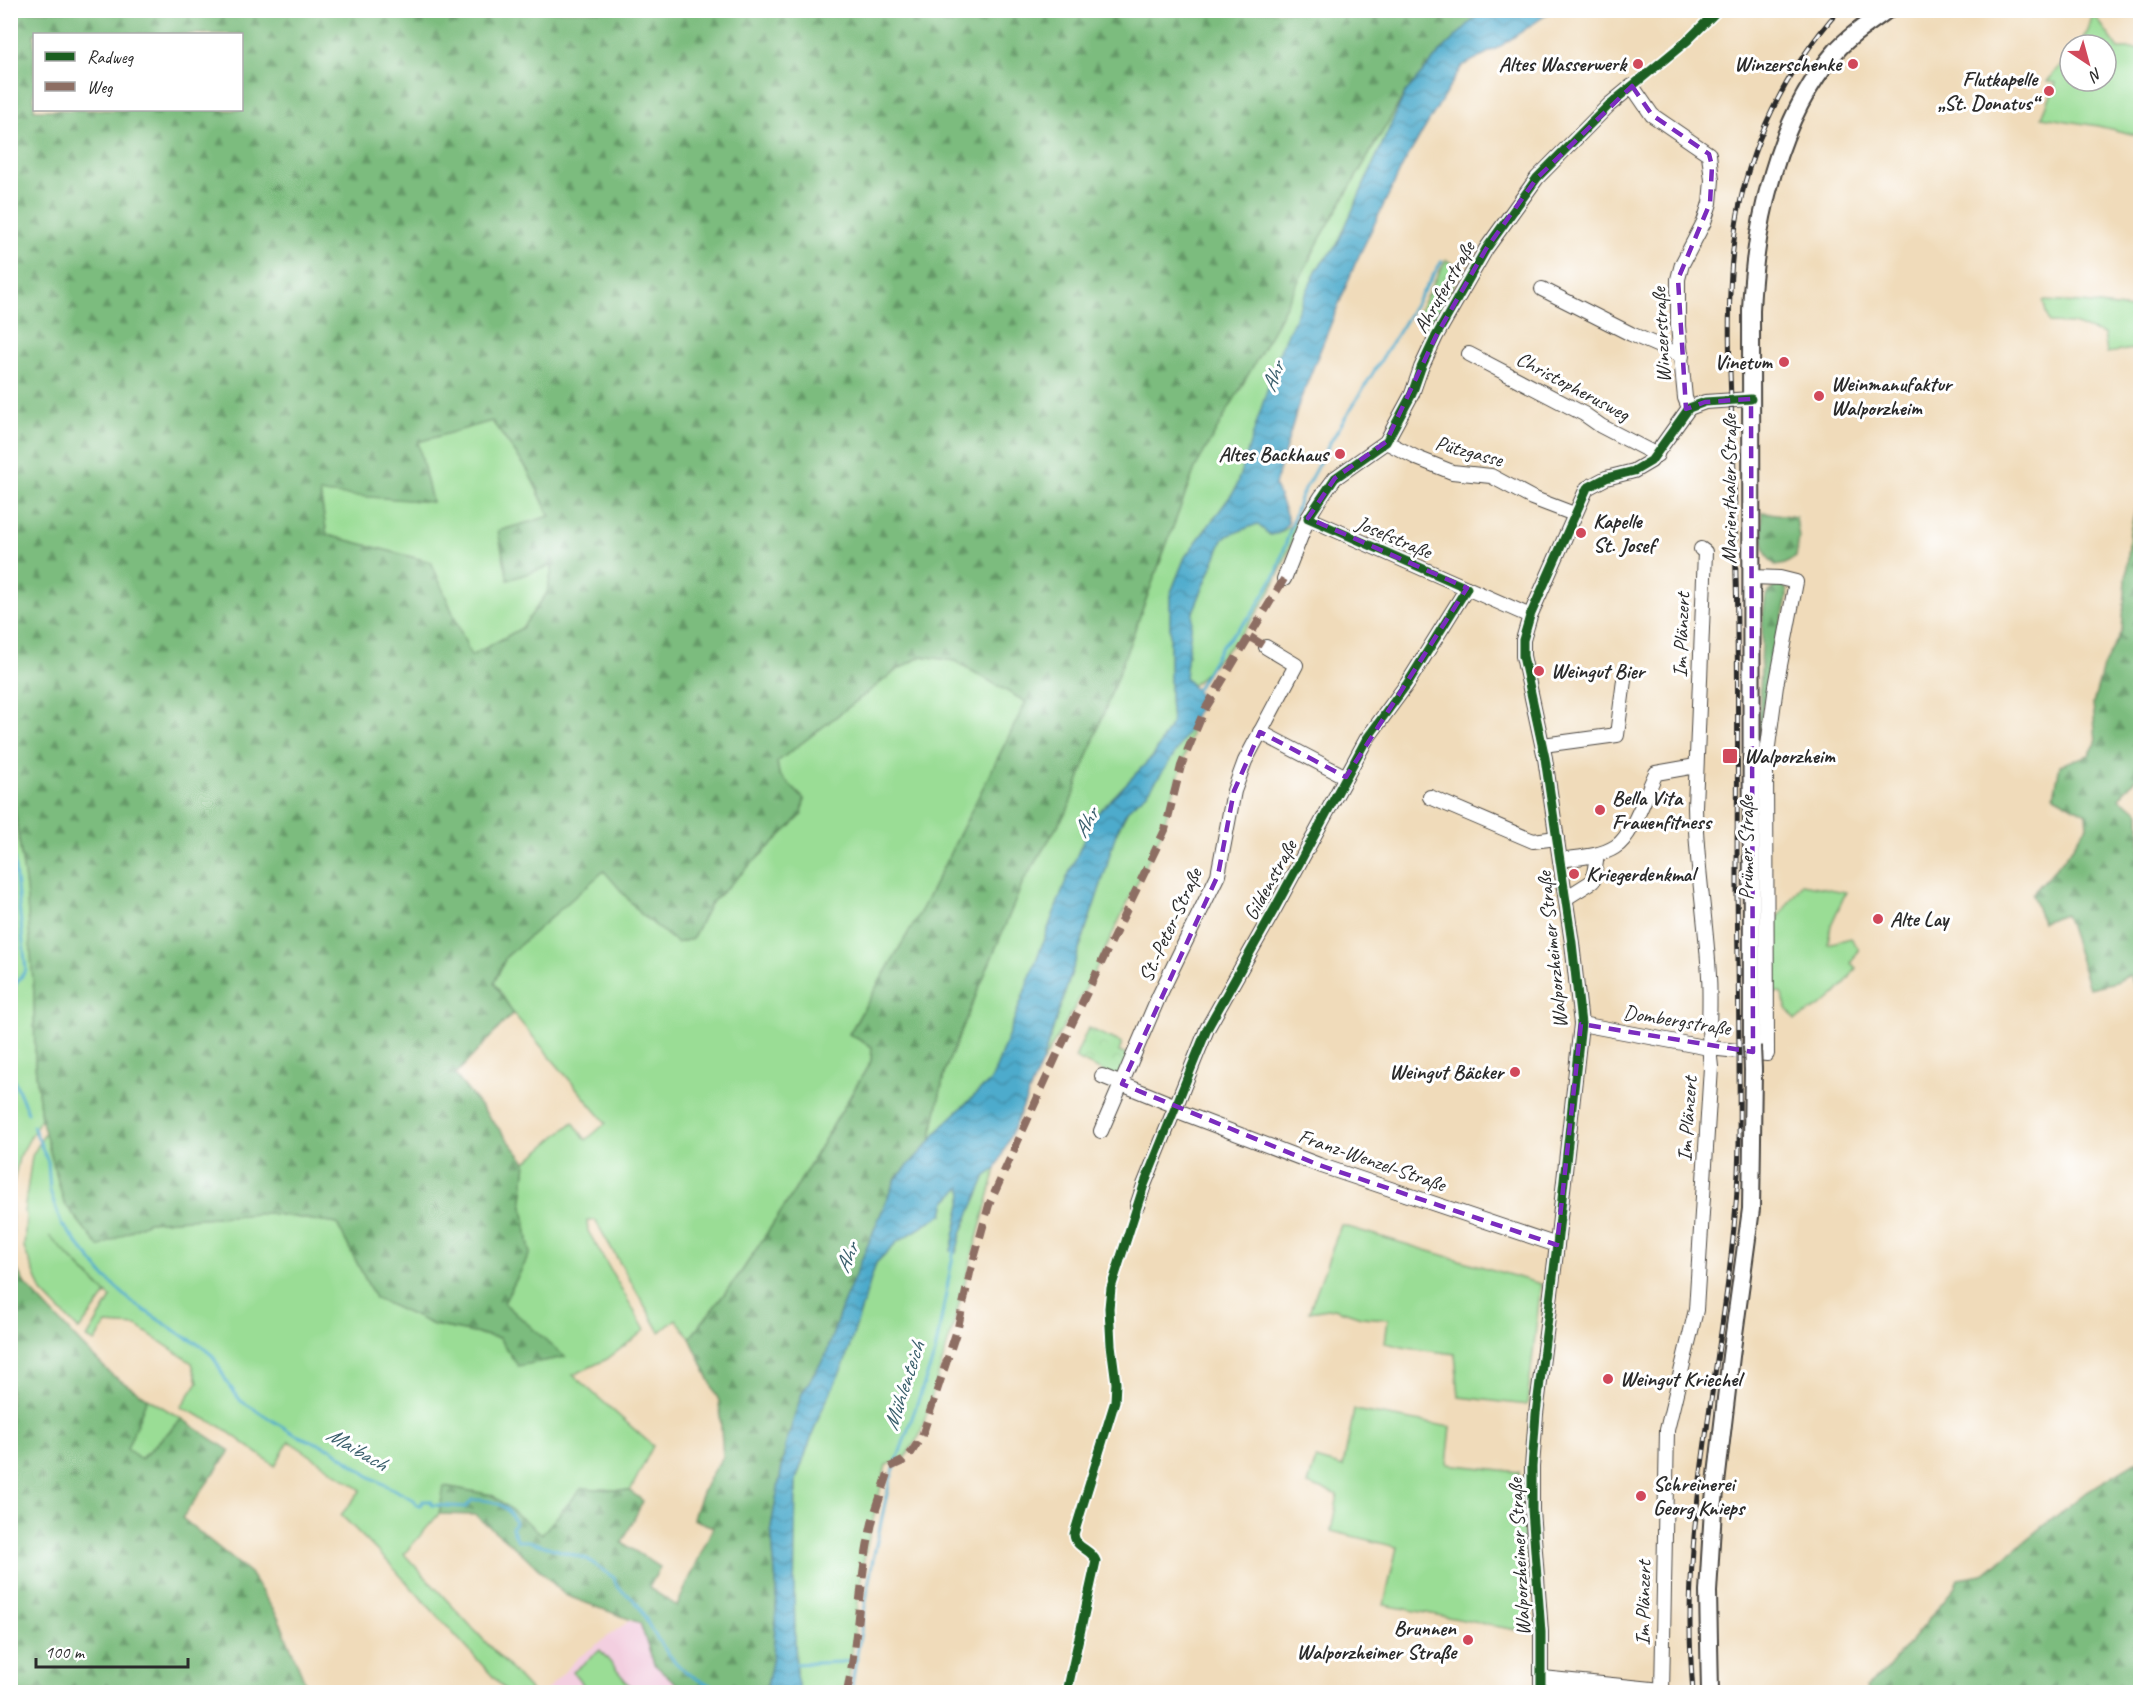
<svg xmlns="http://www.w3.org/2000/svg" width="2151" height="1703" viewBox="0 0 2151 1703" font-family="Caveat,sans-serif">
<style>
.built{fill:#f3cfe0}
.green{fill:#9add95;stroke:#628460;stroke-width:1.5}
.forest{fill:url(#forest-firs);stroke:#537454;stroke-width:1.5;fill-rule:evenodd}
.park{fill:url(#park-crowns);stroke:#628460;stroke-width:1.5}
.water{fill:url(#water-waves);stroke:#3c6b7c;stroke-width:1.5}
.lines{fill:none;stroke-linecap:round;stroke-linejoin:round}
.stream{stroke:#4dabcc;stroke-width:3}
.minor-casing{stroke:#494540;stroke-width:16}
.major-casing{stroke:#494540;stroke-width:20}
.minor{stroke:#fff;stroke-width:14}
.major{stroke:#fff;stroke-width:16}
.rail-casing{stroke:#2b2b2b;stroke-width:5}
.rail{stroke:#fff;stroke-width:3;stroke-dasharray:9;stroke-linecap:butt}
.major-bridge-casing{stroke:#494540;stroke-width:20;stroke-linecap:butt}
.major-bridge{stroke:#fff;stroke-width:16}
.quiet{stroke:#8d6e63;stroke-width:8;stroke-dasharray:15 8;stroke-linecap:butt}
.cycleway-casing{stroke:#fff;stroke-width:13}
.cycleway{stroke:#1b5e20;stroke-width:9}
.marked{fill:none;stroke:#7b2cbf;stroke-width:4.5;stroke-dasharray:12 8;stroke-linejoin:round}
.poi-dot{fill:#d1495b;stroke:#fff;stroke-width:2}
.labels{text-anchor:middle;dominant-baseline:central;stroke-width:6;stroke-linejoin:round;paint-order:stroke}
.poi-label{font-size:21px;font-weight:bold;fill:#2b2b2b;stroke:#fff;text-anchor:start}
.street-label{font-size:21px;fill:#2b2b2b;stroke:#fff}
.water-label{font-size:22px;font-style:italic;fill:#395e6b;stroke:#fff}
</style>
<defs>
<pattern id="forest-firs" width="22" height="20" patternUnits="userSpaceOnUse" patternTransform="scale(1.5)"><rect width="22" height="20" fill="#7bbc7e"/><path d="M5 1l3.5 6h-7zM16 11l3.5 6h-7z" fill="#659967"/></pattern>
<pattern id="park-crowns" width="20" height="18" patternUnits="userSpaceOnUse" patternTransform="scale(1.5)"><rect width="20" height="18" fill="#9add95"/><path d="M2 6a3 3 0 1 1 6 0M12 15a3 3 0 1 1 6 0" fill="none" stroke="#85be81"/></pattern>
<pattern id="water-waves" width="16" height="10" patternUnits="userSpaceOnUse" patternTransform="scale(1.5)"><rect width="16" height="10" fill="#4dabcc"/><path d="M0 5q4-4 8 0t8 0" fill="none" stroke="#408ba6"/></pattern>
</defs>
<rect width="100%" height="100%" fill="#fff"/>
<filter id="ink" filterUnits="userSpaceOnUse"><feTurbulence type="fractalNoise" baseFrequency=".0167" numOctaves="2"/><feDisplacementMap in="SourceGraphic" scale="12" xChannelSelector="R" yChannelSelector="G"/><feConvolveMatrix kernelMatrix="1 2 1 2 8 2 1 2 1" color-interpolation-filters="sRGB"/></filter>
<filter id="wash" filterUnits="userSpaceOnUse"><feTurbulence type="fractalNoise" baseFrequency=".008" numOctaves="4" result="noise"/><feDisplacementMap in="SourceGraphic" scale="24" xChannelSelector="R" yChannelSelector="G"/><feGaussianBlur stdDeviation="1.35" result="paint"/><feColorMatrix in="noise" values="0 0 0 0 0 0 0 0 0 0 0 0 0 0 0 0 0 1.4 0 .05"/><feComposite in="paint" operator="in"/></filter>
<g filter="url(#wash)">
<rect width="100%" height="100%" fill="#f0dbba"/>
<path class="built" d="M629,1621l11,2 14,41 32,28h-142l35,-35z"/>
<g class="green">
<path d="M2093,13l26,36h21v87l-42,-10 -56,-9 14,-34 -9,-1 9,-12 14,-14v25h36v-36h-28l10,-14z"/>
<path d="M1405,93l-68,152 -20,24 -67,175 -15,46 -50,67 -15,38v103l2,24 -18,33 -60,62 -27,61 -75,201 -50,47 -12,16 15,-72 79,-190 44,-71 127,-341 78,-137 48,-94z"/>
<path d="M2043,301l40,2 57,7v38l-33,5 -3,-19 -31,-10 -24,-1z"/>
<path d="M492,421l35,48 23,48 -42,62 45,-14 -6,28 -25,35 -51,28 -40,-94 -104,-27 -7,-43 112,10 -15,-60z"/>
<path d="M1299,520c-11,34 -24,68 -45,97 -18,25 -40,47 -62,69l-7,-9 8,-65 31,-75 33,-13 13,11 9,-2z"/>
<path d="M922,656l33,5 71,41 -105,209 -72,123 23,13 -1,14 -79,134 -50,76 -52,67 -14,-19 -16,13 -65,-112h-8l1,11 57,99 -38,29 -34,16 80,71 -23,45 -48,-3 -40,46 -50,-39 -47,-9 -6,28 -35,40 128,138h-25l-119,-130 -47,-47 20,-25 -72,-49 -14,25 -55,-40 -39,-19 17,-25 -6,-19 -55,-37 -31,-2 -11,18 -8,-4 24,-40 -62,-62 57,58 -27,36 -37,-38 -18,-44 2,-34 -2,-2 8,-56 13,-23 19,70 35,43 48,-24 122,-9 68,11 38,74 59,27 65,13 65,19 -60,-54 26,-50 -8,-53 4,-38 47,-40 13,18 20,-17 -93,-110 -19,-30 12,-26 98,-87 37,44 51,25 18,-35 92,-89 2,-16 -25,-25 -2,-12 120,-92z"/>
<path d="M1190,727l1,8 -30,98 -72,150 -48,82 66,-199 5,-24 17,-34 18,-15z"/>
<path d="M10,784l16,104 8,105 1,71 6,54 -22,40 -8,35 3,68 -4,-5z"/>
<path d="M1802,884l44,8 -15,33 -3,19 23,-6 8,11 -8,14 5,5c-19,29 -31,37 -61,52l-8,-11 -6,-17 -7,1 -4,-64z"/>
<path d="M996,1169l-44,161 -32,105 -17,25 -17,5 -23,98 -16,129h-47l-4,-16 -2,-81 2,-115 23,-64 25,-52 32,-101 21,-21 46,-28 3,-13 15,-15 2,8 -12,57 5,1 6,-21 24,-55z"/>
<path d="M1341,1225l200,59 -14,121 -68,-8 -4,-43 -48,-6 -22,-5 3,-24 -27,-2 -27,-9 -25,4z"/>
<path d="M147,1398l35,21 -42,40 -14,-10z"/>
<path d="M1354,1410l97,17 -4,37 72,8 13,161 -148,-28 13,-58 -66,-16 7,-36 -30,-11 8,-25 27,8z"/>
<path d="M600,1650l35,42h-46l-16,-20z"/>
</g>
<g class="forest">
<path d="M10,11h1473l-41,39 -37,43 -84,144 -48,94 -78,137 -127,341 -44,71 -79,190 -15,72 -35,38 -54,129 -15,46 -24,38 -16,51 -15,83 6,67 -4,62 -7,36h-80l-32,-28 -14,-41 -75,-28 -41,-40 -49,-40 -36,-1 5,-28 48,9 50,39 40,-46 48,3 13,10 -21,42 38,24 -11,21 28,18 36,-79 -20,-8c6,-22 15,-43 30,-62l-4,-56 -29,-63 52,-67 50,-76 79,-134 1,-14 -23,-13 72,-123 105,-209 -71,-41 -33,-5 -25,14 -120,92 2,12 25,25 -2,16 -92,89 -18,35 -15,4 -36,-29 -37,-43 -98,86 -12,26 19,30 -58,62 71,87 -4,38 8,53 -26,50 61,54 -47,9 -19,-28 -65,-13 -59,-27 -38,-74 -68,-11 -121,9 -49,25 -35,-44 -23,-85 -6,-54 -1,-71 -8,-105 -15,-104zM34,34h208v76h-208zM492,421l35,48 23,47 -52,15 10,49 45,-15 -6,28 -25,35 -51,28 -40,-94 -104,-27 -7,-42 112,9 -14,-60z"/>
<path d="M2140,490v283l-21,25 21,14v188l-10,-25 -14,7 -27,6 -24,-74 -23,8 -10,-28 33,-36 22,-32 -1,-12 -32,-18 6,-31 29,-10 7,-12 -3,-39 10,-37 19,-37 8,-98z"/>
<path d="M1762,512l34,5 3,21 -3,19 -11,7 -8,2c-18,-11 -14,-35 -15,-54z"/>
<path d="M1777,585l7,1 3,5v6l-23,106 -6,45 5,-134 3,-19z"/>
<path d="M10,1256l15,28 55,59 32,32 35,23 -20,51 14,10 41,-40 48,32 -48,67 68,55 29,46 30,73h-298z"/>
<path d="M2140,1459v233h-273l-1,-5 21,-17 67,-82 4,-9 25,-4 103,-83z"/>
</g>
<g class="park">
<path d="M1446,260l16,9 -32,59 -16,-8z"/>
<path d="M1088,1028l34,15 -3,9 11,4 -10,24 -45,-22z"/>
</g>
<path class="water" d="M1483,10l69,1 -53,36 -37,19 -58,97 -49,101 -56,139 -24,82 14,37 -10,11 -9,2 -13,-11 -33,13 -31,75 -8,65 17,21c-10,33 -33,65 -53,93 -6,7 -15,11 -21,19 -11,17 -17,36 -21,56l-66,199 -45,104 -10,7 -24,55 -6,22 -5,-2 12,-57 -2,-7 -15,14 -3,13 -46,28 -21,21 -32,101 -25,52 -23,64 -2,115 2,81 4,16h-34l7,-36 4,-62 -6,-67 15,-83 16,-51 24,-38 15,-46 54,-129 35,-38 12,-16 50,-47 75,-201 27,-61 60,-62 18,-33 -2,-24v-103l15,-38 50,-67 44,-137 38,-84 20,-24 68,-152 37,-43z"/>
<g class="lines">
<g class="stream">
<path d="M1194,694l27,-47 32,-34 24,-41 23,-74 31,-57 111,-180"/>
<path d="M10,847l4,13 12,110 -16,22"/>
<path d="M10,1070l18,43"/>
<path d="M33,1126l15,36 2,29 11,32 44,54 27,25 48,32 20,11 13,11 15,28 13,17 55,34 36,14 38,28 44,23 3,5h3l3,-4h7l2,4 34,2 6,-7c19,-1 36,3 43,23l-3,5 6,13h10l59,18 27,19c2,12 13,15 21,23 6,7 11,19 16,28 23,36 35,49 76,63"/>
<path d="M793,1664l48,-2 16,-3"/>
<path d="M853,1692l-1,-8 20,-120 18,-84 45,-127 19,-103"/>
</g>
</g>
</g>
<g filter="url(#ink)">
<g class="lines">
<defs>
<g id="minor">
<path d="M1542,289l89,45 51,22"/>
<path d="M1469,354l115,60 17,12 56,29"/>
<path d="M1386,442l31,16 35,14 39,4 41,22 42,16"/>
<path d="M1308,518l222,98"/>
<path d="M1284,579l24,-61 13,-21 14,-19 51,-36 26,-48 9,-26 15,-32 50,-87 51,-71 72,-73 23,-19 20,29 57,39 3,26 -2,23 -6,19 -22,42 -4,15v47l7,72 4,10"/>
<path d="M1260,732l86,45"/>
<path d="M1543,745l74,-10 7,-55"/>
<path d="M1430,797l103,44 24,-3"/>
<path d="M1560,860c19,-3 39,-3 55,-13 17,-9 32,-56 41,-74l40,-7"/>
<path d="M1566,898l27,-17 4,-26"/>
<path d="M1581,1024l128,24 58,6 -1,-293 10,-75 20,-104 -16,-4 -28,-1"/>
<path d="M1102,1076l74,30"/>
<path d="M1175,1110l144,55 238,80"/>
<path d="M1101,1131l58,-135 59,-121 16,-84 11,-30 51,-96 -30,-18"/>
<path d="M1137,1206l7,-21 63,-156 68,-121 91,-168 41,-56 60,-96"/>
<path d="M1542,1678l120,12"/>
<path d="M1541,1692v-60l-9,-122v-43l4,-53 21,-169 24,-221 -9,-81 -27,-185 -22,-102v-16l7,-24 57,-128 19,-10 28,-7 17,-10 38,-53 16,-6 46,-3"/>
<path d="M1662,1692l5,-262 29,-120 15,-243c-4,-30 0,-61 -2,-91 -3,-57 -13,-113 -14,-169l10,-255 -4,-3"/>
</g>
<g id="major">
<path d="M1752,1046l-1,-736c4,-87 26,-193 86,-260 14,-16 33,-27 50,-40"/>
<path d="M1710,1692l-2,-100 5,-83 18,-153 20,-147 2,-139"/>
</g>
</defs>
<use href="#minor" class="minor-casing"/>
<use href="#major" class="major-casing"/>
<use href="#minor" class="minor"/>
<use href="#major" class="major"/>
<defs>
<path id="rail" d="M1693,1692c-3,-37 -4,-74 -2,-111 7,-146 45,-289 48,-436 1,-86 -1,-172 -2,-258 0,-103 2,-207 -1,-310 -1,-43 -1,-86 -3,-129 -3,-75 -8,-148 3,-223 12,-79 50,-155 103,-215"/>
</defs>
<use href="#rail" class="rail-casing"/>
<use href="#rail" class="rail"/>
<defs>
<path id="major-bridge" d="M1752,1046l1,24"/>
</defs>
<use href="#major-bridge" class="major-bridge-casing"/>
<use href="#major-bridge" class="major-bridge"/>
<g class="quiet">
<path d="M1250,637l16,10"/>
<path d="M847,1692c12,-57 12,-116 26,-173 5,-17 12,-35 17,-52l13,-6 8,-8 11,-17 36,-109 12,-54 19,-68 67,-148 109,-227 16,-64 23,-55 80,-132"/>
</g>
<defs>
<g id="cycleway">
<path d="M1067,1692l29,-131c-5,-13 -21,-12 -22,-27l41,-133 1,-18 -5,-38 -2,-37 2,-20 33,-103 63,-156 68,-121 91,-168 41,-56 60,-96 -159,-70 27,-40 51,-36 26,-48 9,-26 15,-32 50,-87 51,-71 72,-73 78,-64 31,-31"/>
<path d="M1541,1692v-60l-9,-122v-43l4,-53 21,-169 24,-221 -9,-81 -27,-185 -22,-102v-16l7,-24 57,-128 19,-10 28,-7 17,-10 38,-53 16,-6 46,-3"/>
</g>
</defs>
<use href="#cycleway" class="cycleway-casing"/>
<use href="#cycleway" class="cycleway"/>
</g>
</g>
<path class="marked" d="M1632,86l20,29 57,39 3,12 -2,37 -32,76 8,130 19,-7 46,-3 2,653 -172,-28 -24,221 -238,-80 -197,-81 96,-209 16,-84 26,-59 86,45 121,-189 -159,-70 27,-40 51,-36 50,-106 50,-87 51,-71z"/>
<g class="poi-dot">
<circle cx="1638" cy="64" r="6"/>
<circle cx="1853" cy="64" r="6"/>
<circle cx="2049" cy="91" r="6"/>
<circle cx="1784" cy="362" r="6"/>
<circle cx="1819" cy="396" r="6"/>
<circle cx="1340" cy="454" r="6"/>
<circle cx="1581" cy="533" r="6"/>
<circle cx="1539" cy="671" r="6"/>
<rect x="1722" y="748" width="16" height="16" rx="3"/>
<circle cx="1600" cy="810" r="6"/>
<circle cx="1574" cy="874" r="6"/>
<circle cx="1878" cy="919" r="6"/>
<circle cx="1515" cy="1072" r="6"/>
<circle cx="1608" cy="1379" r="6"/>
<circle cx="1641" cy="1496" r="6"/>
<circle cx="1468" cy="1640" r="6"/>
</g>
<g class="labels">
<g class="poi-label">
<text x="1626" y="64" text-anchor="end">Altes Wasserwerk</text>
<text x="1841" y="64" text-anchor="end">Winzerschenke</text>
<text x="2037" y="79" text-anchor="end">Flutkapelle<tspan x="2037" dy="24">„St. Donatus“</tspan></text>
<text x="1772" y="362" text-anchor="end">Vinetum</text>
<text x="1831" y="384">Weinmanufaktur<tspan x="1831" dy="24">Walporzheim</tspan></text>
<text x="1328" y="454" text-anchor="end">Altes Backhaus</text>
<text x="1593" y="521">Kapelle<tspan x="1593" dy="24">St. Josef</tspan></text>
<text x="1551" y="671">Weingut Bier</text>
<text x="1744" y="756">Walporzheim</text>
<text x="1612" y="798">Bella Vita<tspan x="1612" dy="24">Frauenfitness</tspan></text>
<text x="1586" y="874">Kriegerdenkmal</text>
<text x="1890" y="919">Alte Lay</text>
<text x="1503" y="1072" text-anchor="end">Weingut Bäcker</text>
<text x="1620" y="1379">Weingut Kriechel</text>
<text x="1653" y="1484">Schreinerei<tspan x="1653" dy="24">Georg Knieps</tspan></text>
<text x="1456" y="1628" text-anchor="end">Brunnen<tspan x="1456" dy="24">Walporzheimer Straße</tspan></text>
</g>
<g class="street-label">
<text transform="translate(1444 287) rotate(-60)">Ahruferstraße</text>
<text transform="translate(1661 335) rotate(-93)">Winzerstraße</text>
<text transform="translate(1573 386) rotate(28)">Christopherusweg</text>
<text transform="translate(1469 451) rotate(15)">Pützgasse</text>
<text transform="translate(1729 489) rotate(-90)">Marienthaler Straße</text>
<text transform="translate(1394 537) rotate(23)">Josefstraße</text>
<text transform="translate(1681 635) rotate(-88)">Im Plänzert</text>
<text transform="translate(1746 848) rotate(-90)">Prümer Straße</text>
<text transform="translate(1270 880) rotate(-61)">Gildenstraße</text>
<text transform="translate(1170 925) rotate(-65)">St.-Peter-Straße</text>
<text transform="translate(1552 950) rotate(-96)">Walporzheimer Straße</text>
<text transform="translate(1677 1020) rotate(9)">Dombergstraße</text>
<text transform="translate(1687 1119) rotate(-86)">Im Plänzert</text>
<text transform="translate(1372 1160) rotate(19)">Franz-Wenzel-Straße</text>
<text transform="translate(1519 1557) rotate(-93)">Walporzheimer Straße</text>
<text transform="translate(1643 1603) rotate(-89)">Im Plänzert</text>
</g>
<g class="water-label">
<text transform="translate(1273 377) rotate(-69)">Ahr</text>
<text transform="translate(1086 823) rotate(-60)">Ahr</text>
<text transform="translate(847 1258) rotate(-66)">Ahr</text>
<text transform="translate(904 1386) rotate(-72)">Mühlenteich</text>
<text transform="translate(357 1449) rotate(30)">Maibach</text>
</g>
</g>
<rect width="2151" height="1703" fill="none" stroke="#fff" stroke-width="36"/>
<rect x="33" y="33" width="210" height="78" fill="#ffffff" stroke="#aaaaaa" stroke-width="1.5"/>
<rect x="45" y="52" width="30" height="9" fill="#1b5e20" stroke="#aaaaaa" stroke-width="1.5"/>
<text x="87" y="63" font-size="18" fill="#2b2b2b">Radweg</text>
<rect x="45" y="82" width="30" height="9" fill="#8d6e63" stroke="#aaaaaa" stroke-width="1.5"/>
<text x="87" y="93" font-size="18" fill="#2b2b2b">Weg</text>
<g transform="translate(2088 63) rotate(144)"><circle r="28" fill="#ffffff" stroke="#aaaaaa" stroke-width="1.5"/>
<path d="M0-4.5L10 22L0 15L-10 22Z" fill="#d1495b"/>
<text y="-9" font-size="16" font-weight="bold" text-anchor="middle" fill="#2b2b2b">N</text>
</g>
<path d="M36 1658v9h152v-9" fill="none" stroke="#2b2b2b" stroke-width="3"/>
<text x="45" y="1658" font-size="18" fill="#2b2b2b" stroke="#ffffff" stroke-width="4.5" paint-order="stroke">100 m</text>
</svg>
